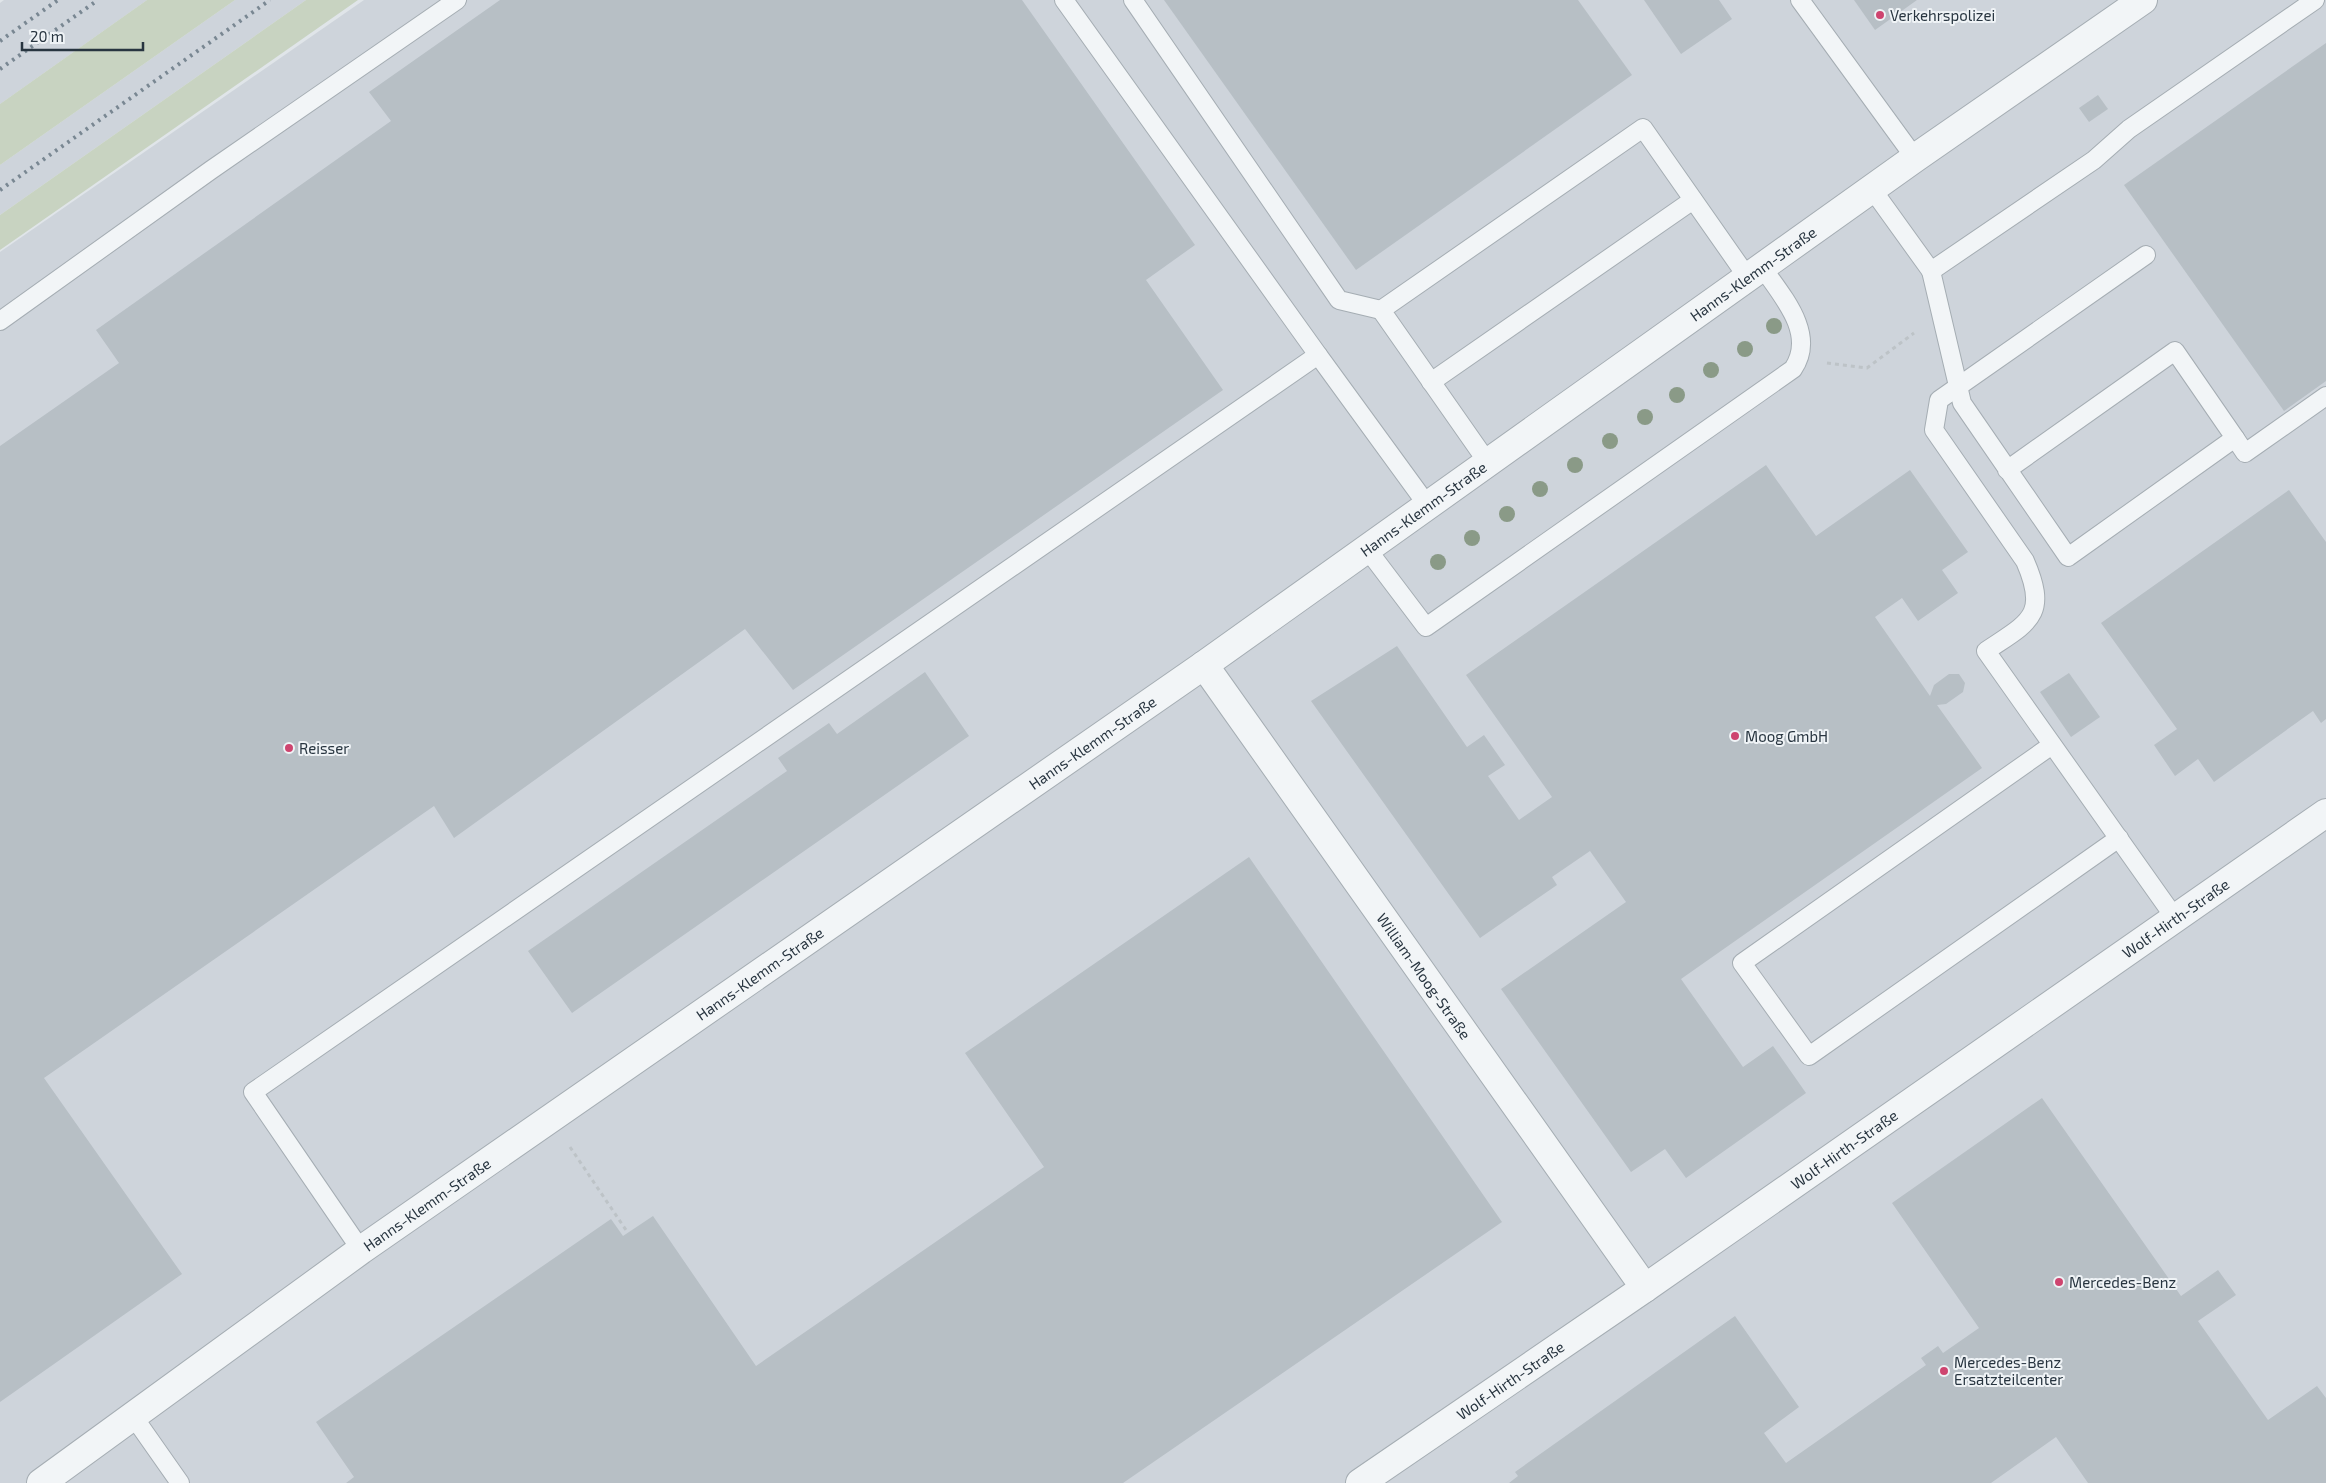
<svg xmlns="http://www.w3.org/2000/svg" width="2326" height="1483" viewBox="0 0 2326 1483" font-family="'Exo 2',sans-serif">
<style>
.built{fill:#ced4db}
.green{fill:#c8d3c1}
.building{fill:#b7bfc5}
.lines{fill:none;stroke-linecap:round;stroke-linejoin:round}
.lane-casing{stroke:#a5adb3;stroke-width:20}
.street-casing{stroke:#a5adb3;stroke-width:30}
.path{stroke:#bdc3c7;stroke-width:3;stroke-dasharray:4 4;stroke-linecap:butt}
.lane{stroke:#f2f5f7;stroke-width:18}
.street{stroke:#f2f5f7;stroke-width:28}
.rail{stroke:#798792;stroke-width:4;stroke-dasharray:2.5 5;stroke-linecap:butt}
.tree{fill:#8a9a87}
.poi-dot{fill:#ce446f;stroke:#eff3f6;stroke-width:2}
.labels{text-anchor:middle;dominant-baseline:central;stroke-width:4;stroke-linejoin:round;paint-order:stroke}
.poi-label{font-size:15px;fill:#283540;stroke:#eff3f6;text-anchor:start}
.street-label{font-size:15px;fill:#283540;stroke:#eff3f6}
</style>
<rect width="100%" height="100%" fill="#e0e5e9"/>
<g class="built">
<path d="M4,0h143l-147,104v-101z"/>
<path d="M235,0h71l-306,215v-50z"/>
<path d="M364,0h1962v1483h-2326v-1231z"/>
</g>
<g class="green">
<path d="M147,0h88l-235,165v-61z"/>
<path d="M306,0h52l-358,250v-35z"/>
</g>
<g class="building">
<path d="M500,0h522l173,245 -49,35 77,110 -430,300 -48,-61 -291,209 -20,-32 -390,272 138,196 -182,128v-956l119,-83 -23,-33 295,-209 -22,-29z"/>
<path d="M1164,0h414l54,75 -276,195z"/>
<path d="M1644,0h75l13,19 -51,35z"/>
<path d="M1854,0h63l-42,30z"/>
<path d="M2326,43v338l-42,30 -160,-226z"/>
<path d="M2098,95l10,14 -19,13 -10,-14z"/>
<path d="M1766,465l50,71 94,-66 58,82 -26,18 16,23 -40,28 -16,-23 -27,19 55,79 4,-11 15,-11h10l6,9 -2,9 -17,12 -9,1 45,63 -301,211 62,88 30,-21 33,47 -120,85 -21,-29 -34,23 -130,-183 125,-87 -36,-51 -38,26 5,8 -77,53 -169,-237 86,-55 70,101 17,-12 21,30 -17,11 31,44 33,-23 -86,-122z"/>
<path d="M2289,490l37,52v177l-5,4 -8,-12 -99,71 -16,-23 -23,17 -21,-31 23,-16 -76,-106z"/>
<path d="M925,672l44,64 -397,277 -44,-62 259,-180 -9,-13 51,-35 8,11z"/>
<path d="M2069,673l31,44 -29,20 -31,-45z"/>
<path d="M1249,857l253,365 -379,261h-777l8,-6 -38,-55 295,-203 12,17 30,-20 103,150 288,-199 -79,-114z"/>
<path d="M2042,1098l139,198 37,-26 18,25 -38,26 70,99 49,-34 9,12v85h-238l-32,-46 -65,46h-482l9,-7 -3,-4 220,-156 64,91 -35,26 22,30 140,-98 -5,-7 17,-12 5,7 36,-25 -87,-125z"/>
</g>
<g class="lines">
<defs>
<g id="lane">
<path d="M1064,0l254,355"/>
<path d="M1133,0l206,300 42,10"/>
<path d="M1800,0l115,158"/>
<path d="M1872,189l59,82 163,-111 35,-31 186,-129"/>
<path d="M2146,255l-207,145 -5,30 91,131c24,55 4,61 -39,90l189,267"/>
<path d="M1931,271l31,132 106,154 167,-119 -60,-87 -168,119"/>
<path d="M0,321l211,-151 246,-170"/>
<path d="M1431,382l262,-182"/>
<path d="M2235,438l10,15 81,-57"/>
<path d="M1488,463l-107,-153 262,-182 105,150"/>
<path d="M1367,549l59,78 367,-258c24,-35 -11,-73 -31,-102"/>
<path d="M2052,745l-310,218 67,93 310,-218"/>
<path d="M361,1250l-108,-158 1065,-737 110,151"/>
<path d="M133,1416l47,67"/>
</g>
<g id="street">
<path id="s1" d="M1204,665l441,623"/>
<path id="s2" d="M41,1483l320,-233 843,-585 711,-507 228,-158"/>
<path id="s3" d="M1360,1483l285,-195 681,-475"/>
</g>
</defs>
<use href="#lane" class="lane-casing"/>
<use href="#street" class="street-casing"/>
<g class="path">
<path d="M1827,363l40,5 47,-35"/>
<path d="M570,1147l58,86"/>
</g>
<use href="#lane" class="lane"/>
<use href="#street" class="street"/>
<g class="rail">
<path d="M0,41l58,-41"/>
<path d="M0,69l98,-69"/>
<path d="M0,190l270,-190"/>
</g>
</g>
<g class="tree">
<circle cx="1774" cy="326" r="8"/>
<circle cx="1745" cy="349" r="8"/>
<circle cx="1711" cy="370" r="8"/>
<circle cx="1677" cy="395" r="8"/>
<circle cx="1645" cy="417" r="8"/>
<circle cx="1610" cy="441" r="8"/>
<circle cx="1575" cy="465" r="8"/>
<circle cx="1540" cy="489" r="8"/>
<circle cx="1507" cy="514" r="8"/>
<circle cx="1472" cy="538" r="8"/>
<circle cx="1438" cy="562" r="8"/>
</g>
<g class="poi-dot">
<circle cx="1880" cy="15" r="5"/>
<circle cx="1735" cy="736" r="5"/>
<circle cx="289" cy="748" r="5"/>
<circle cx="2059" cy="1282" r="5"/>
<circle cx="1944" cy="1371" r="5"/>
</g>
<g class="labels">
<g class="poi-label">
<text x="1890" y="15">Verkehrspolizei</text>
<text x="1745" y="736">Moog GmbH</text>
<text x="299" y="748">Reisser</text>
<text x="2069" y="1282">Mercedes-Benz</text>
<text x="1954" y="1362">Mercedes-Benz<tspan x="1954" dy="17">Ersatzteilcenter</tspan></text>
</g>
<g class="street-label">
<text stroke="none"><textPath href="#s2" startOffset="2096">Hanns-Klemm-Straße</textPath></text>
<text stroke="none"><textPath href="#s2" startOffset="1691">Hanns-Klemm-Straße</textPath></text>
<text stroke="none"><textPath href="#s2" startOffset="1286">Hanns-Klemm-Straße</textPath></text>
<text stroke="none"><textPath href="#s3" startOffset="992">Wolf-Hirth-Straße</textPath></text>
<text stroke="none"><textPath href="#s2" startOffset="881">Hanns-Klemm-Straße</textPath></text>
<text stroke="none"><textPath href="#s1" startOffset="381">William-Moog-Straße</textPath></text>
<text stroke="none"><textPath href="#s3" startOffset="588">Wolf-Hirth-Straße</textPath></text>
<text stroke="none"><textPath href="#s2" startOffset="476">Hanns-Klemm-Straße</textPath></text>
<text stroke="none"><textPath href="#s3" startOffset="182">Wolf-Hirth-Straße</textPath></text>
</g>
</g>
<path d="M22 42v8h121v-8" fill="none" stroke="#283540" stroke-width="2.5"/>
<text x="30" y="42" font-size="15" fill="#283540" stroke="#eff3f6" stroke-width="4" paint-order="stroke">20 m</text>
</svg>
